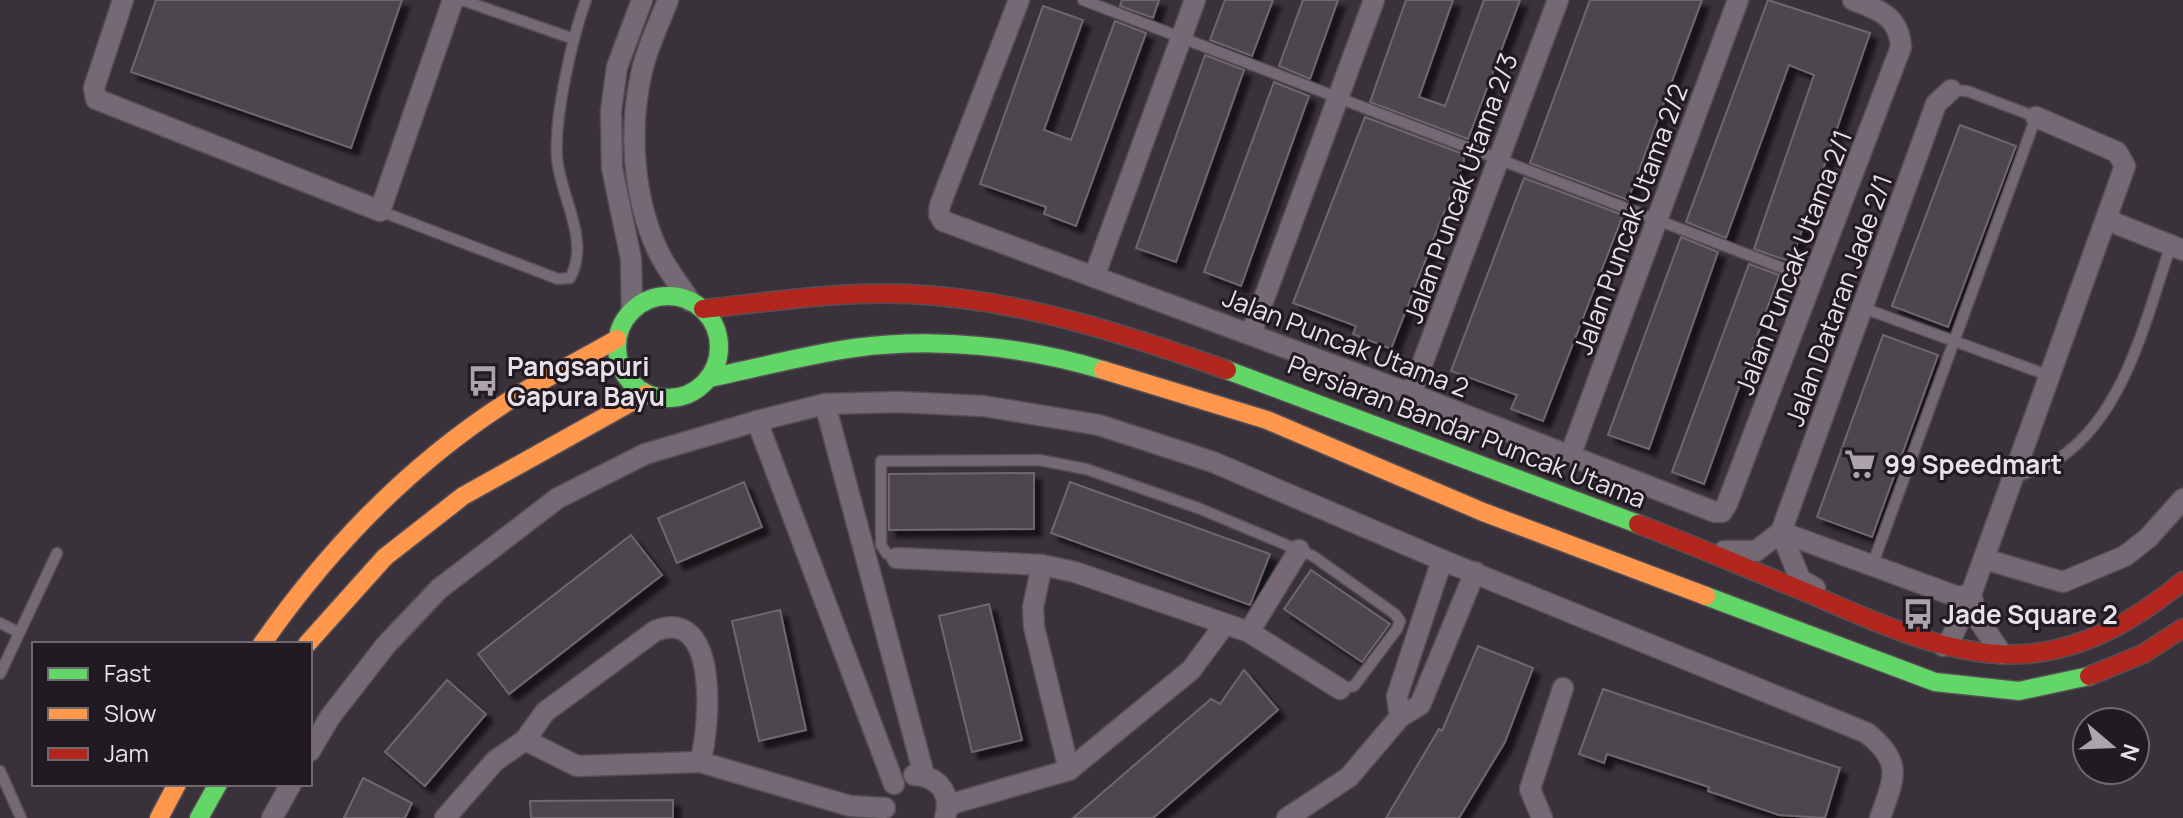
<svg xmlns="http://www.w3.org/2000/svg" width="2183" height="818" viewBox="0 0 2183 818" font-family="Manrope,sans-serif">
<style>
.building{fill:#4d464d;stroke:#6e676e;stroke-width:2;filter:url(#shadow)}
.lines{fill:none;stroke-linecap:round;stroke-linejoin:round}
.lane-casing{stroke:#554f55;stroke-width:13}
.street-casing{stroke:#554f55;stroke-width:23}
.fast-casing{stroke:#554f55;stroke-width:21}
.slow-casing{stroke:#554f55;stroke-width:21}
.jam-casing{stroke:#554f55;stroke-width:21}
.lane{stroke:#766976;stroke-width:10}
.street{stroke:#766976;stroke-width:20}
.fast{stroke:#63d668;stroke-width:18}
.slow{stroke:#ff974d;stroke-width:18}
.jam{stroke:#b3261e;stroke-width:18}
.labels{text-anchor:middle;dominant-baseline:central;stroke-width:6;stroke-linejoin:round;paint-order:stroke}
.street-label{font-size:26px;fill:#eae0ea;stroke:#211a21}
.poi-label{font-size:26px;font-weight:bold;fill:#eae0ea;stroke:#211a21;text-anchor:start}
</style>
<defs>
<filter id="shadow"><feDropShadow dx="7" dy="7" stdDeviation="2" flood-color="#0009"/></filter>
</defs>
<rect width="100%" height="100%" fill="#3a323a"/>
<g class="building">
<path d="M156,0h246l-51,148 -220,-76z"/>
<path d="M1122,0h37l-6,18 -33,-12z"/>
<path d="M1225,0h48l-21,56 -42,-16z"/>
<path d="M1303,0h35l-28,79 -31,-13z"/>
<path d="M1406,0h47l-34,97 26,9 39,-106h36l-52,139 -98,-37z"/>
<path d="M1590,0h112l-74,200 -98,-37z"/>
<path d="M1768,0l102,33 -79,229 -37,-13 60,-174 -25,-10 -63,173 -40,-16z"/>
<path d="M1043,6l40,14 -39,110 27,10 44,-119 31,12 -70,193 -32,-12 2,-7 -66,-23z"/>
<path d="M1205,55l39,15 -68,192 -40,-14z"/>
<path d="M1274,82l35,14 -68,190 -37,-14z"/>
<path d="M1365,117l98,37 1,7 -73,188 -38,-15 3,-8 -63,-23z"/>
<path d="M1960,125l56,21 -68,181 -56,-21z"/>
<path d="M1524,178l99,37 -80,206 -32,-12 6,-14 -66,-24z"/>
<path d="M1681,237l37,15 -69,197 -41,-14z"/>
<path d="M1749,264l30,11 -75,209 -32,-12z"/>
<path d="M1883,335l55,20 -66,182 -55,-20z"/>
<path d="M1034,473v56l-145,1v-56z"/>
<path d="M744,482l18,45 -85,36 -19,-45z"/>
<path d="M1070,482l200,72 -20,51 -199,-72z"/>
<path d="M631,535l31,40 -153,119 -31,-40z"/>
<path d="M1311,570l79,54 -28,38 -78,-53z"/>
<path d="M989,604l33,136 -50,12 -33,-136z"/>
<path d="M780,610l26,120 -47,11 -27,-120z"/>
<path d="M1478,646l55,22 -28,74 -46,76h-73l53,-89 3,2z"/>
<path d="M1244,670l34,40 -125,108h-80l138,-119 9,5z"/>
<path d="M447,680l39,34 -61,72 -40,-34z"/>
<path d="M1603,689l237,79 -15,50 -46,-3 -71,-24 1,-4 -102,-33 -3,9 -25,-9z"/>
<path d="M363,778l49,25 -7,15h-61z"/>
<path d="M673,800v18h-142l-1,-17z"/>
</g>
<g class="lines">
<defs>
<g id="lane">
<path d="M462,0l112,39"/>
<path d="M1083,0l731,280"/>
<path d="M380,211l178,68 12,-1c21,-37 -10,-82 -13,-120 -3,-40 15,-120 29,-158"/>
<path d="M1863,308l187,68"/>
<path d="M2015,478c15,-7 33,-12 46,-21 65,-45 85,-140 110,-212"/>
<path d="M897,558l-10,-4 -6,-9v-84l158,-1 47,9 112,39 115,48 82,58 5,7 -3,8 -43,57 -14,3"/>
<path d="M1872,566l164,-449 -69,-26 -16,-1"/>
<path d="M0,623l18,9"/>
<path d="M0,674l57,-121"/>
<path d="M0,771l21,47"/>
</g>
<g id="street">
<path d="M123,0l-29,88 2,11 284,112 73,-211"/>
<path d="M668,0c-9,24 -22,50 -27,75 -12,56 -8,121 16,174 8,18 22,35 33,52"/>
<path d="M1019,0l-79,205 -1,9 4,7 468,173 304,118h7l5,-8 174,-457c-2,-31 -22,-37 -48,-47"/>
<path d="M2107,220l76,30"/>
<path d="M1094,277l101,-277"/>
<path d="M632,310l-1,-51 -19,-91 -1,-57 6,-44 25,-67"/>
<path d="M1251,334l123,-334"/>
<path d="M1411,394l147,-394"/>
<path d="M825,404l99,371"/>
<path d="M757,421l137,363"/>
<path d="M1570,456l168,-456"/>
<path d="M1781,532l155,-428 15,-14"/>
<path d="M1781,532l177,65 13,-3"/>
<path d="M1781,532l19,47 15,9"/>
<path d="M1724,551h32l25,-19"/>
<path d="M897,558l145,7 33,7 174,60 91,57"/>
<path d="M1984,559l79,23 62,-26 23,-18 35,-39"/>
<path d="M1042,565l-9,42 1,20 35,143"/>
<path d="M1971,594l6,24 25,36"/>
<path d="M1249,632l50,-82"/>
<path d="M1943,646l8,-7 20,-45 154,-428 -8,-14 -81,-35"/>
<path d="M1400,717l-3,-21 45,-136"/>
<path d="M525,740l52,26 123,-4 150,44 35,2"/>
<path d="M310,751l20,-34 56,-72 53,-56 119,-91 87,-44 112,-33 68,-17 73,-2 85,4 116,19 114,37 229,98 425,173c37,30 27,45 13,85"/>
<path d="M914,775c25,1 38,19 31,43"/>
<path d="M948,805l121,-35 122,-100 34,-46"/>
<path d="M272,818l19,-34"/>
<path d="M445,818l50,-57 30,-21 20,-28 110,-81c65,-26 55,97 45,131"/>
<path d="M1287,818l62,-41 51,-60 20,-12 55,-133"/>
<path d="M1542,818l-12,-29 33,-101"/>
</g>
<g id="fast">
<circle cx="668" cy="347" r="51"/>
<path d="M1227,370l411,154"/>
<path d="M709,378c48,-10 96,-23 145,-30 81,-11 170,-2 249,22"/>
<path d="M1706,596l229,86 84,9 70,-15"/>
<path d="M199,818l19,-34"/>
</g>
<g id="slow">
<path d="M1103,370l164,50 216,92 223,84"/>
<path d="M262,644c67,-96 149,-181 248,-244 35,-22 72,-41 107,-61"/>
<path d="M307,644l78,-87 78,-61 183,-102"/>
<path d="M159,818l18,-34"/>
</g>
<g id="jam">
<path d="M703,309c68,-7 137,-18 206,-15 110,5 216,40 318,76"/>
<path d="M1638,524c57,22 113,46 170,69 66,28 143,66 216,61 61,-4 113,-35 159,-73"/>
<path d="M2089,676l54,-22 40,-26"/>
</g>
</defs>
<use href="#lane" class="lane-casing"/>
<use href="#street" class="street-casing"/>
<use href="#fast" class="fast-casing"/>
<use href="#slow" class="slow-casing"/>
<use href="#jam" class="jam-casing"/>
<use href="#lane" class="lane"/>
<use href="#street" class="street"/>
<use href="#fast" class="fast"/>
<use href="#slow" class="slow"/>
<use href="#jam" class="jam"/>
</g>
<defs>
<symbol id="bus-bare" viewBox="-9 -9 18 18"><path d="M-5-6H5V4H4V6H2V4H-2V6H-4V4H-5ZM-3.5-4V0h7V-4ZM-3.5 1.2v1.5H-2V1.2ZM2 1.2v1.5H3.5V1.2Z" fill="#aca3ac" stroke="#211a21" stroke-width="2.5" paint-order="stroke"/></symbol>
<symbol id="supermarket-bare" viewBox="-9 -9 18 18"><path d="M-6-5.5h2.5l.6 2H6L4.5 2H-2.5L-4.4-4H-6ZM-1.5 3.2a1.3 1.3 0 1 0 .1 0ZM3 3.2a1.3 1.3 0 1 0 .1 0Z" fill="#aca3ac" stroke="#211a21" stroke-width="2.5" paint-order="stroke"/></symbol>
</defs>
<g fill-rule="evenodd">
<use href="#bus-bare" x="461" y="359" width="44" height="44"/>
<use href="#supermarket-bare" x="1838" y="442" width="44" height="44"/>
<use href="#bus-bare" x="1896" y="592" width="44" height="44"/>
</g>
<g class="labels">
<g class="street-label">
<text transform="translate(1460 188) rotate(-70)">Jalan Puncak Utama 2/3</text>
<text transform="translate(1630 219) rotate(-70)">Jalan Puncak Utama 2/2</text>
<text transform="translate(1793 262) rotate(-69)">Jalan Puncak Utama 2/1</text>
<text transform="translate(1838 300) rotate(-70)">Jalan Dataran Jade 2/1</text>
<text transform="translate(1346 342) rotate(21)">Jalan Puncak Utama 2</text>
<text transform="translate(1467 431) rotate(21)">Persiaran Bandar Puncak Utama</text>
</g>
<g class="poi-label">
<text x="507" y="366">Pangsapuri<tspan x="507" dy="30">Gapura Bayu</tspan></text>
<text x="1884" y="464">99 Speedmart</text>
<text x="1942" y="614">Jade Square 2</text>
</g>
</g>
<rect x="32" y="642" width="280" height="144" fill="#211a21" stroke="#716971" stroke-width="2"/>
<rect x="48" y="668" width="40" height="12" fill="#63d668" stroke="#716971" stroke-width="2"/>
<text x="104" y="682" font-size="24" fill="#eae0ea">Fast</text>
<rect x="48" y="708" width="40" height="12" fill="#ff974d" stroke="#716971" stroke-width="2"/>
<text x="104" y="722" font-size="24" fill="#eae0ea">Slow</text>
<rect x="48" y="748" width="40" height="12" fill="#b3261e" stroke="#716971" stroke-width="2"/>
<text x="104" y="762" font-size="24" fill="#eae0ea">Jam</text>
<g transform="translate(2111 746) rotate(109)"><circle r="38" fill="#211a21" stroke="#716971" stroke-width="2"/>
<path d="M0-6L14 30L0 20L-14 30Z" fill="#aca3ac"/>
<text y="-12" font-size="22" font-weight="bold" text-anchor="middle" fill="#eae0ea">N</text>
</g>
</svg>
